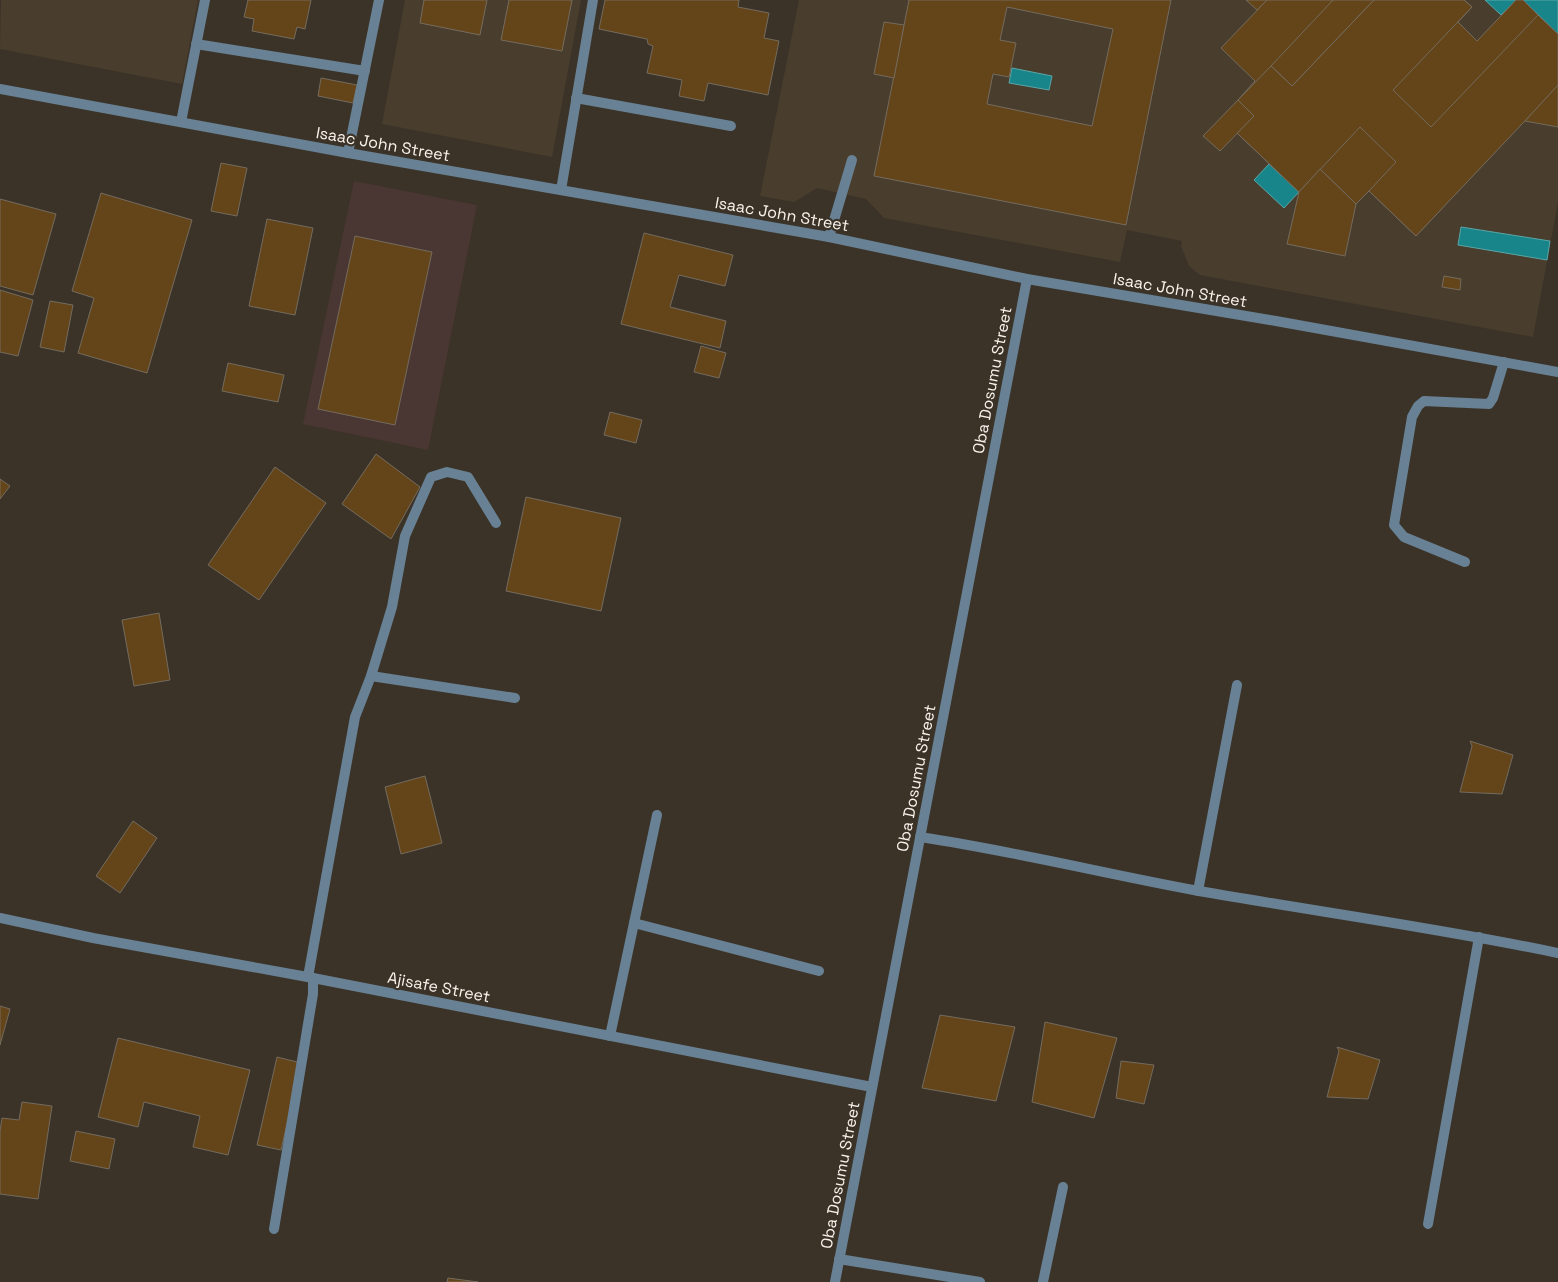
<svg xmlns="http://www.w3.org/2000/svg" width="1558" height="1282" viewBox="0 0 1558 1282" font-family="'Space Grotesk',sans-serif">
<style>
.built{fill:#493d2d}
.medical{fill:#4a3632}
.water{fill:#178589;stroke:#5ba6a7}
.building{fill:#644519;stroke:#746b5f;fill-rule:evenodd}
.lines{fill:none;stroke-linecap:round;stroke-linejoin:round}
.lane{stroke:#688194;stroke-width:10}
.street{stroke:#688194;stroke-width:10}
.labels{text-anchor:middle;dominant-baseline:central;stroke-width:4.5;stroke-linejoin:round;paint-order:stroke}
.street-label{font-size:16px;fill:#f9f3ec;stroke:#3b3328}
</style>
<rect width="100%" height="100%" fill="#3b3328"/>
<g class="built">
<path d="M1,0h197l-16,84 -182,-35z"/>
<path d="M405,0h176l-29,157 -170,-33z"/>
<path d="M799,0h759v202l-25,135 -333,-62 -11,-9 -8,-20 1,-5 -55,-11 -7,32 -236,-44 -18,-19 -49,-11 -23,14 -34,-6z"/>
</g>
<path class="medical" d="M354,181l123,24 -49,245 -125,-26z"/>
<g class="water">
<path d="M1485,0h31l-15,15z"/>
<path d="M1523,0h35v34z"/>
<path d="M1012,68l40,8 -3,14 -40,-7z"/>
<path d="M1269,164l30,28 -15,16 -30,-28z"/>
<path d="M1461,227l89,14 -3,19 -89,-15z"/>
</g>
<g class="building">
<path d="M248,0h63l-6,29 -8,-2 -3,12 -42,-8 2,-12 -10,-2z"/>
<path d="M424,0h63l-7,35 -60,-12z"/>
<path d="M509,0h63l-10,51 -61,-11z"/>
<path d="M605,0h134l-1,7 31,6 -5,25 15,3 -11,54 -60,-12 -4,18 -25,-5 3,-16 -35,-7 6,-27 -5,-2 -1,-5 -48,-10z"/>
<path d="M909,0h262l-45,225 -252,-49zM1007,7l106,22 -21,97 -105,-22 6,-30 16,3 7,-34 -16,-3z"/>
<path d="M1246,0h21l-10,10z"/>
<path d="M1267,0h197l8,7 -14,15 19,19 39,-41h7l35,35v49l-142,152 -47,-45 -13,13 -36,-35 -21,23 -62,-59 17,-17 -16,-16 17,-19 -34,-33z"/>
<path d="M1333,0h41l-82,86 -21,-20z"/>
<path d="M1374,0h90l8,7 -79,83 38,37 107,-112 20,19v52l-142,150 -47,-45 27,-29 -36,-35 -61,65 -62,-59 17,-17 -16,-16 33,-34 21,20z"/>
<path d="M884,22l20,3 -10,53 -20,-4z"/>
<path d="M321,78l36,7 -4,18 -35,-7z"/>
<path d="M1558,85v42l-33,-6z"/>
<path d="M1238,100l16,16 -34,35 -17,-15z"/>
<path d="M221,163l26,5 -10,48 -26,-5z"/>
<path d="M1320,169l36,35 -11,52 -58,-12 12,-52z"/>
<path d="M101,193l91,27 -45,153 -69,-20 16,-55 -22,-7z"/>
<path d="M0,199l56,15 -23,81 -33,-9z"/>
<path d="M267,219l46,9 -18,87 -46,-9z"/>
<path d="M644,233l89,22 -8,31 -46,-11 -9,32 56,14 -6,27 -99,-24z"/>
<path d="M355,236l77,16 -37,173 -77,-16z"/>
<path d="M1444,276l17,3 -1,11 -18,-3z"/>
<path d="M0,290l33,10 -15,56 -18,-4z"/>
<path d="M50,301l23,4 -9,47 -24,-5z"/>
<path d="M701,346l25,7 -7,25 -25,-6z"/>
<path d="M228,363l56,12 -6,27 -56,-11z"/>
<path d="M610,412l32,8 -6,23 -32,-8z"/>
<path d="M376,454l44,33 -29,52 -49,-35z"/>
<path d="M275,467l51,36 -67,97 -51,-35z"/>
<path d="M0,479l10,7 -10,13z"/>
<path d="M526,497l95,21 -20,93 -95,-20z"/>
<path d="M159,613l11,67 -36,6 -12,-66z"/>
<path d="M1470,741l43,14 -11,39 -42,-2 12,-46z"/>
<path d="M425,776l17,67 -41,11 -16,-67z"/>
<path d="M133,821l24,17 -37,55 -24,-17z"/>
<path d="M0,1006l10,3 -10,36z"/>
<path d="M940,1015l75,12 -19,74 -74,-13z"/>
<path d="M1045,1022l72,16 -23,80 -62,-16z"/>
<path d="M118,1038l132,32 -22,85 -35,-8 7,-31 -56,-14 -6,25 -40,-10z"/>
<path d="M1337,1047l43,13 -12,39 -41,-2 12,-46z"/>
<path d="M277,1057l24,6 -20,87 -24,-5z"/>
<path d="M1121,1061l33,4 -10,39 -28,-6z"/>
<path d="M22,1102l30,4 -14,93 -38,-5v-63l2,-13 17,2z"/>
<path d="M76,1131l39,8 -6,30 -39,-8z"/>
<path d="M448,1278l30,4h-31z"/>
</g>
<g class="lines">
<g class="lane">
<path d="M196,44l169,27"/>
<path d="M576,98l155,28"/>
<path d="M181,122l24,-122"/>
<path d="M348,153l31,-153"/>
<path d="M561,190l32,-190"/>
<path d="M829,237l23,-77"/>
<path d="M1465,562l-61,-25 -10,-12 18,-108 6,-11 6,-5 65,3 4,-6 11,-36"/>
<path d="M371,676l144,22"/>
<path d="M1198,891l39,-206"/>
<path d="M634,923l185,48"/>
<path d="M610,1036l47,-221"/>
<path d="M274,1229l39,-235v-16"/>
</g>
<g class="street">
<path d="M0,89l348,64 481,84 198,42 249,42 282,51"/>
<path d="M920,837c94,14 186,37 279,54 120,21 240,37 359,62"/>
<path d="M0,918l93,20 220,40 559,109"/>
<path d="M308,977l47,-260 16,-41 21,-69 13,-71 26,-59 16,-5 21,5 28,46"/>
<path d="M1428,1224l51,-287"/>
<path d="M839,1259l141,23"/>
<path d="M835,1282l192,-1003"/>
<path d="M1043,1282l20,-95"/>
</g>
</g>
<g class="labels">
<g class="street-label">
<text transform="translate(383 144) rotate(10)">Isaac John Street</text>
<text transform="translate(782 214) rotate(10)">Isaac John Street</text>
<text transform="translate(1180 290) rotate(10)">Isaac John Street</text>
<text transform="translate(992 380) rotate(-79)">Oba Dosumu Street</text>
<text transform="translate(916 778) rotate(-79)">Oba Dosumu Street</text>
<text transform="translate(439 987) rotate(11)">Ajisafe Street</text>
<text transform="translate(840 1175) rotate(-79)">Oba Dosumu Street</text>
</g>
</g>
</svg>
